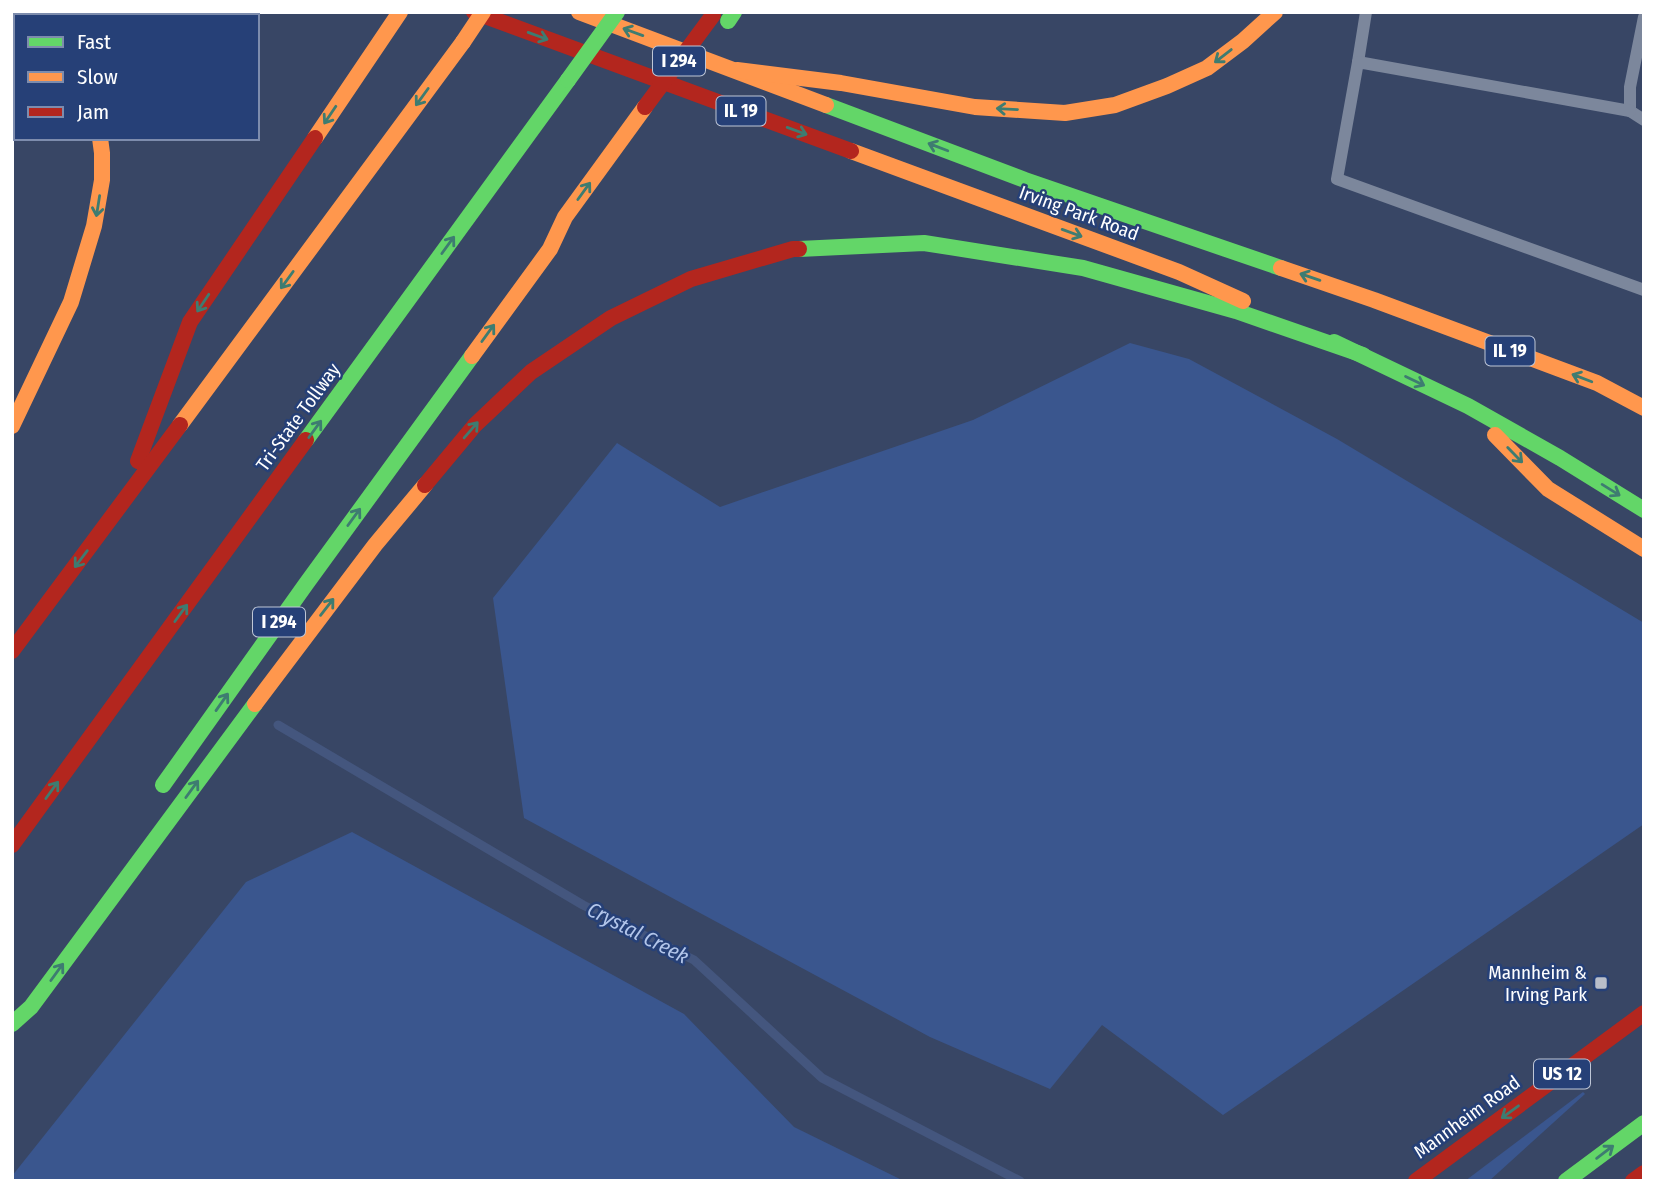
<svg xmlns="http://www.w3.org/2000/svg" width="1656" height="1193" viewBox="0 0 1656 1193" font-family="'Fira Sans Condensed',sans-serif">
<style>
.green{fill:#3a568e}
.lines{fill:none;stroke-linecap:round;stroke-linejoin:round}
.stream{stroke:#44567e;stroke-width:9}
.lane{stroke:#7c879c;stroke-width:12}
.fast{stroke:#63d668;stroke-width:16}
.slow{stroke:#ff974d;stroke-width:16}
.jam{stroke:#b3261e;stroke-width:16}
.fast-bridge{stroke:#63d668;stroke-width:16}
.slow-bridge{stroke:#ff974d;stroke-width:16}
.jam-bridge{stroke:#b3261e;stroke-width:16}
.oneway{stroke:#3e7c71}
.poi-dot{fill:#b9bec9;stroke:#264077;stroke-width:2.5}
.labels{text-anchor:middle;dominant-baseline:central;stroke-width:5;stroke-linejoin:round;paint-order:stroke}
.shield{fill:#264077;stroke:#bec6d6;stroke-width:2}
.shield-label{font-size:18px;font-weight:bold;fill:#fff}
.street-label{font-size:19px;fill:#fff;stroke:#264077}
.poi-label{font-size:19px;fill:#fff;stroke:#264077;text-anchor:end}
.water-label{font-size:21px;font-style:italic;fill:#b3c6ea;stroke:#264077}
</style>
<rect width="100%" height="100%" fill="#384665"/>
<g class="green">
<path d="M1130,343l59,16 148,80 307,184v201l-421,291 -121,-90 -52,64 -120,-52 -406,-219 -31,-220 124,-155 103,64 253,-87z"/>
<path d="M352,832l332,182 110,113 110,54h-892v-5l234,-294z"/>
<path d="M1583,1092l2,2 -96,87h-24z"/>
</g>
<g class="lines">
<path class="stream" d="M278,725l305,180 111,55 128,118 198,103"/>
<g class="lane">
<path d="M1644,17l-14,70v24l14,9"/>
<path d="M1358,62l8,-50"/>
<path d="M1630,111l-272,-49 -21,117 307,111"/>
</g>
<g class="fast">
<path d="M58,12l1,4"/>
<path d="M728,21l6,-9"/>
<path d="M826,105l199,75 256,88"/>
<path d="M799,249l125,-6 159,25 153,43 127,44"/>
<path d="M1334,342l134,64 92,52 84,52"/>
<path d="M306,440l262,-360"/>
<path d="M163,785l143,-201 166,-228"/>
<path d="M12,1024l19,-17 224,-303"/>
<path d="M1566,1181l78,-58"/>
</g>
<g class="slow">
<path d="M579,12l247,93"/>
<path d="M737,70l104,13 134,24 90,6 50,-8 52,-19 40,-18 36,-27 32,-29"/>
<path d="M315,138l85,-126"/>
<path d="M851,151l328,121 64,29"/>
<path d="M1281,268l93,32 223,83 47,25"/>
<path d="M472,356l78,-107 15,-32 80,-110"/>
<path d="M180,425l283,-383"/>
<path d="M12,426l59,-124 23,-76 8,-46v-27l-2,-15"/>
<path d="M1495,435l53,54 96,60"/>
<path d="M255,704l120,-159 50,-60"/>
</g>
<g class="jam">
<path d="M474,12l377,139"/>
<path d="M138,461l52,-139 125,-184"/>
<path d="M425,485l50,-60 56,-53 80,-54 80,-39 102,-30h6"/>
<path d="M12,651l168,-226"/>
<path d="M12,845l294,-405"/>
<path d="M1416,1181l228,-168"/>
<path d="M1633,1181l11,-8"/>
</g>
<path class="fast-bridge" d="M568,80l49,-68"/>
<path class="slow-bridge" d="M463,42l20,-30"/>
<path class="jam-bridge" d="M645,107l68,-92"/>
</g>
<defs><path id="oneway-shaft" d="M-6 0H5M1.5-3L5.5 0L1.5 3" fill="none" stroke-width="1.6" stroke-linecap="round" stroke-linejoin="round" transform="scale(1.75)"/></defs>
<g class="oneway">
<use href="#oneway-shaft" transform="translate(633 32) rotate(-160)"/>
<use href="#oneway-shaft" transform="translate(538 36) rotate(20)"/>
<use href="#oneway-shaft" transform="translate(1223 56) rotate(142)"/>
<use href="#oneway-shaft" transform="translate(422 97) rotate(126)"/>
<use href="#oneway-shaft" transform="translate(1007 109) rotate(-177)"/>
<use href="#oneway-shaft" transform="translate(330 115) rotate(124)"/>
<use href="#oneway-shaft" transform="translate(797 131) rotate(20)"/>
<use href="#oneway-shaft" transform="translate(938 147) rotate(-159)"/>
<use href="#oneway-shaft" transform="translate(584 191) rotate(-54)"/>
<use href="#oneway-shaft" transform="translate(98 206) rotate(99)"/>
<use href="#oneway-shaft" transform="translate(1072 233) rotate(20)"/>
<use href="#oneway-shaft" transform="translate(448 245) rotate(-54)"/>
<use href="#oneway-shaft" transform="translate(1310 277) rotate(-161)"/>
<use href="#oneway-shaft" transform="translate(287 280) rotate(126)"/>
<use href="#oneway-shaft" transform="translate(203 303) rotate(124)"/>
<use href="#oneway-shaft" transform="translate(488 333) rotate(-54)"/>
<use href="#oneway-shaft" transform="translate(1582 378) rotate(-159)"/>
<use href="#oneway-shaft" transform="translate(1415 381) rotate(26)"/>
<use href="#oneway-shaft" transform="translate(315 429) rotate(-54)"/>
<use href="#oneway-shaft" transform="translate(471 430) rotate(-49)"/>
<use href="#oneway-shaft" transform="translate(1515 455) rotate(46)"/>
<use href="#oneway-shaft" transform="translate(1611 490) rotate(32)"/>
<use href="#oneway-shaft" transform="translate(354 517) rotate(-54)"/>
<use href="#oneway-shaft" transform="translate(81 559) rotate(127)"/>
<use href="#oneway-shaft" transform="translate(327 607) rotate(-52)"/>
<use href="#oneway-shaft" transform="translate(181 613) rotate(-54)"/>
<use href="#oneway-shaft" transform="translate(222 702) rotate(-55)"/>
<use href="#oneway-shaft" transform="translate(192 789) rotate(-54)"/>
<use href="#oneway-shaft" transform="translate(52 790) rotate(-54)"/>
<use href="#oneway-shaft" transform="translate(57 972) rotate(-54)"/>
<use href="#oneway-shaft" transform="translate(1510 1112) rotate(144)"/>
<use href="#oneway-shaft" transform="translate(1605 1152) rotate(-37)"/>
</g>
<rect class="poi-dot" x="1594" y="976" width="14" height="14" rx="3.5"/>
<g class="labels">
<g class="shield">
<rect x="653" y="46.5" width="52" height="29" rx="5"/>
<rect x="716.5" y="96.5" width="49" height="29" rx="5"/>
<rect x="1485.5" y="336.5" width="49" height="29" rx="5"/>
<rect x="253" y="607.5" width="52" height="29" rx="5"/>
<rect x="1534" y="1059.5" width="56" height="29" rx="5"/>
</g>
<g class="shield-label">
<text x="679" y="61">I 294</text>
<text x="741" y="111">IL 19</text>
<text x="1510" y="351">IL 19</text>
<text x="279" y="622">I 294</text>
<text x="1562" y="1074">US 12</text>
</g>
<g class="street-label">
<text transform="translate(1079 213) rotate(20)">Irving Park Road</text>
<text transform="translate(298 417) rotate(-54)">Tri-State Tollway</text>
<text transform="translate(1467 1117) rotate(-36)">Mannheim Road</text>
</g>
<g class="poi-label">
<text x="1587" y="972">Mannheim &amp;<tspan x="1587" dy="22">Irving Park</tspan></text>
</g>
<g class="water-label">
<text transform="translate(638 933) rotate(27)">Crystal Creek</text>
</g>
</g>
<rect width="1656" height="1193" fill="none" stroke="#ffffff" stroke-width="28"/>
<rect x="14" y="14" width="245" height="126" fill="#264077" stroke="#7d8cad" stroke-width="2"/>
<rect x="28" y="37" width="35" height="10" fill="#63d668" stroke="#7d8cad" stroke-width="2"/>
<text x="77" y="49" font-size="21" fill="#ffffff">Fast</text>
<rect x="28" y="72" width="35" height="10" fill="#ff974d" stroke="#7d8cad" stroke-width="2"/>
<text x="77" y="84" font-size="21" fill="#ffffff">Slow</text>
<rect x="28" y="107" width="35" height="10" fill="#b3261e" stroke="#7d8cad" stroke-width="2"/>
<text x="77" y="119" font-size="21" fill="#ffffff">Jam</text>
</svg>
